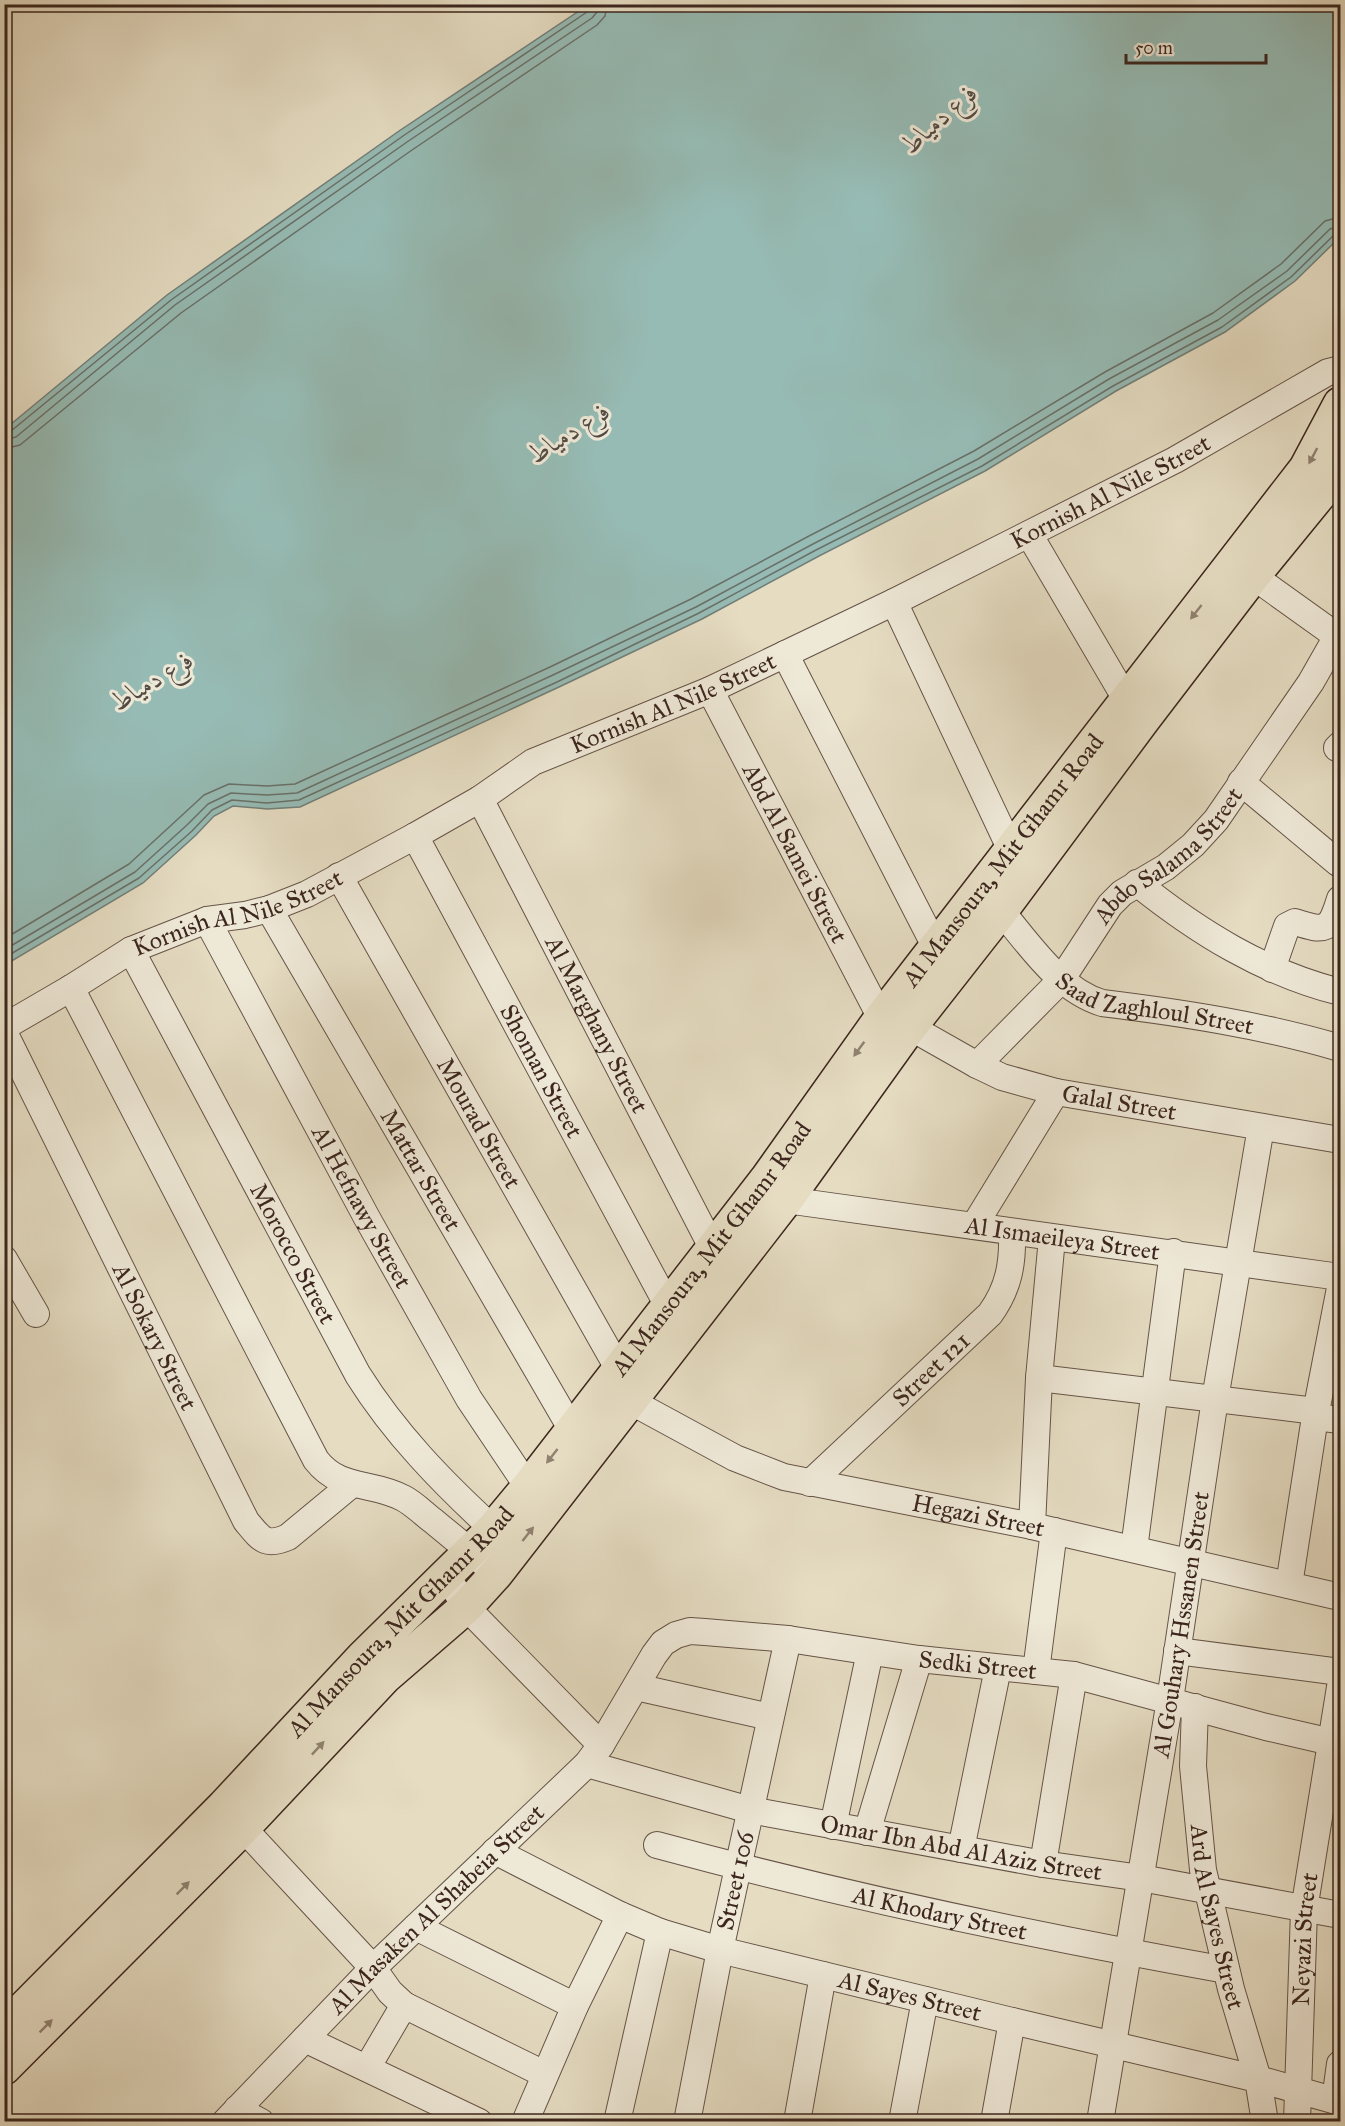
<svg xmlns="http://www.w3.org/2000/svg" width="1345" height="2126" viewBox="0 0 1345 2126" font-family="'IM FELL Great Primer',Amiri,serif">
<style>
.water{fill:#96bbb4;stroke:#727f78;stroke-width:1.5}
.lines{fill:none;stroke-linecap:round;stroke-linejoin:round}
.shore{stroke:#697069;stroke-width:1.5}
.minor-casing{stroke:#665447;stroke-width:28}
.major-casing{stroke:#3c261e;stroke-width:36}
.minor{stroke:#eee8d7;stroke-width:26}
.major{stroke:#e5dcc2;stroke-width:33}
.oneway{fill:#908170}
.labels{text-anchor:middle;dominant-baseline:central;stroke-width:6;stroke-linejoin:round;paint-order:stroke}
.street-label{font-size:24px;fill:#3c261e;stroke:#eee8d7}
.water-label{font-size:26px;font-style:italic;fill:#524b44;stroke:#eee8d7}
</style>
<rect width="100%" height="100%" fill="#e5dcc2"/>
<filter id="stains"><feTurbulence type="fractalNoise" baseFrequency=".00333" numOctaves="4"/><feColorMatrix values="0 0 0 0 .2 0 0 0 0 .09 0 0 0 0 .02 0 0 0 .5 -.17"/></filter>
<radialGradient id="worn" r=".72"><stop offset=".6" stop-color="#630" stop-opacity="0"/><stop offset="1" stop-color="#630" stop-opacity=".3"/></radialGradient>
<path class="water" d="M588,5h752v232l-45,44 -70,51 -109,59 -131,80 -166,85 -117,63 -143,68 -259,120 -33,2 -34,-3 -19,10 -18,19 -53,48 -138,82v-536l162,-134 232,-164z"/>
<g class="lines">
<g class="shore">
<path d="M4,433l7,-2 160,-131 232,-164 184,-124 3,-8"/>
<path d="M4,440l12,-3 159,-132 232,-163 185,-124 5,-6 1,-8"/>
<path d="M4,449l16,-4 161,-132 231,-163 185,-125 8,-9 2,-12"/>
<path d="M4,939l125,-75 75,-69 25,-11 38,2 28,-2 255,-117 141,-68 118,-63 165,-85 131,-79 108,-59 68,-49 44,-43 15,-4"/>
<path d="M4,950l131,-78 52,-47 21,-21 23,-11 36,2 30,-2 256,-118 143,-68 117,-63 165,-85 131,-80 109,-59 69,-49 43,-42 10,-3"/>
<path d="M4,958l135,-80 53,-47 20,-21 20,-10 35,3 32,-3 258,-118 142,-69 117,-63 166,-84 131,-80 109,-59 69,-50 43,-42 6,-2"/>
</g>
<defs>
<g id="minor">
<path d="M1029,534l98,167"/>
<path d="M1253,576l85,61"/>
<path d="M894,602l117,248"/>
<path d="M785,654l151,294"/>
<path id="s1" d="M710,690l171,328"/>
<path d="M1337,748l3,-3"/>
<path d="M1241,782l97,81"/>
<path id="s2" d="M480,799l233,450"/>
<path id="s3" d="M415,836l253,470"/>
<path id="s4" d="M339,876l279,492"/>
<path d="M1137,883c61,49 127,90 203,109"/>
<path id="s5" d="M269,909l303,521"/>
<path id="s6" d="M1001,911c29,34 57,78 101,92 81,10 160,22 238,45"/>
<path id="s7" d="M207,920l160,298 102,181 59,88"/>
<path id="s8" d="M131,950l227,425c37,59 84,107 135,154"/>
<path d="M1272,969l15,-43 8,-4c31,10 35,9 45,-23"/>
<path d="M71,988l245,472c24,31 55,21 87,38 10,5 20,15 29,22 22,18 43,35 64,54"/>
<path id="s9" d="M4,1027l67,-39 60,-38 76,-30 38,-5 24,-6 38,-15 108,-58 65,-37 53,-37 177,-72 184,-88 281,-142 153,-88 12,-3"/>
<path id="s10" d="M910,1027l67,38 25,12 54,15 284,48"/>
<path id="s11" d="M4,1032l242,489c15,18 19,26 42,16l64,-53"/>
<path id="s12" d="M977,1065l84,-85 49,-75 12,-12 44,-26 27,-22 23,-25 95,-138 29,-51"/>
<path id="s13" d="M786,1200l554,77"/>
<path d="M974,1226l82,-134"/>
<path d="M4,1259l32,55"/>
<path d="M1039,1378l277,33"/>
<path id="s14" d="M630,1401l105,57 49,19 248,49 308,71"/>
<path d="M1315,1417l25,3"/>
<path id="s15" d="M810,1483l180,-169c19,-26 23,-51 22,-82"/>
<path d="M1032,1526l7,-148 13,-140"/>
<path d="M1134,1549l39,-297"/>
<path d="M446,1575l20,32 135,138"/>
<path d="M1289,1585l26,-168 25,-129"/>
<path d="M1177,1651l163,21"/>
<path d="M1036,1671l18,-140"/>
<path d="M636,1687l134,30"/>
<path id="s16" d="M1195,1707l-2,59 10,104 28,119 27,90 7,43"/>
<path id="s17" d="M587,1764l163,46 293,54 98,14 199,37"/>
<path d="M833,1826l37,-174"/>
<path d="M243,1828l130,140 17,24 14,13 140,69"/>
<path d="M867,1832l52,-173"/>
<path id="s18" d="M657,1845c188,51 378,91 569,125"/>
<path d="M961,1849l37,-181"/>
<path id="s19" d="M495,1851l125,64 40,17 60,18 292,71 246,58 82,23"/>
<path d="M1043,1864l31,-189"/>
<path d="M416,1927l159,79"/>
<path d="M305,2039l174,83"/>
<path d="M367,2068l37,-63"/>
<path d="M1335,2100l5,-36"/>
<path d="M237,2109l24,13"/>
<path id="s20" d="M225,2122l148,-154 214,-204 14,-19 53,-90 9,-12 13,-8 14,-4 15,1 83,7 131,20 155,16 192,52 74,17"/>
<path d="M525,2122l50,-116 45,-91"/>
<path d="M617,2122l43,-190"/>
<path id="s21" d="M687,2122l33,-172 68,-311"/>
<path d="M797,2122l26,-147"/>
<path d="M902,2122l23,-122"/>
<path d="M994,2122l18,-101"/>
<path id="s22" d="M1100,2122l70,-422 45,-301 46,-272"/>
<path id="s23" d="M1297,2122l7,-212 36,-223"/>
</g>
<g id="major">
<path id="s24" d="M4,2028l220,-222 139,-149 130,-128 35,-42 240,-310 113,-159 425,-550 34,-64"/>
<path d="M4,2068l239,-240 142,-151 81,-70 30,-33 290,-374 124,-173 91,-116 142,-191 110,-144 76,-93 11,-18"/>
</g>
</defs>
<use href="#minor" class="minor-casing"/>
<use href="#major" class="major-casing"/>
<use href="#minor" class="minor"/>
<use href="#major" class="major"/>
</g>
<defs><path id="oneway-solid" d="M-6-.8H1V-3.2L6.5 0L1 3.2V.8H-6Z" transform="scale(1.5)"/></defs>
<g class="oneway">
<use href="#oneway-solid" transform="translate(1313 456) rotate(118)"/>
<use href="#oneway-solid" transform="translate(1196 612) rotate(128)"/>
<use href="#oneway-solid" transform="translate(859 1049) rotate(126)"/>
<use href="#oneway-solid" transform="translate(552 1456) rotate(128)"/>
<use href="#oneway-solid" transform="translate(528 1534) rotate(-52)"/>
<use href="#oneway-solid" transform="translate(318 1748) rotate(-47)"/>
<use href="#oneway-solid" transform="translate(183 1888) rotate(-45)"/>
<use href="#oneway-solid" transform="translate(46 2026) rotate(-45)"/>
</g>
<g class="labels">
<g class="street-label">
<text stroke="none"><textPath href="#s9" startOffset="1234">Kornish Al Nile Street</textPath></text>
<text stroke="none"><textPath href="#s9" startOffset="748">Kornish Al Nile Street</textPath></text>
<text stroke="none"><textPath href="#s1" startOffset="184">Abd Al Samei Street</textPath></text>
<text stroke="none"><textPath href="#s12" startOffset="286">Abdo Salama Street</textPath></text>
<text stroke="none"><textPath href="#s24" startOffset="1540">Al Mansoura, Mit Ghamr Road</textPath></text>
<text stroke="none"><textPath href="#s9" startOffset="262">Kornish Al Nile Street</textPath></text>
<text stroke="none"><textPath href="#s6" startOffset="190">Saad Zaghloul Street</textPath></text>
<text stroke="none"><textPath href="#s2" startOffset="254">Al Marghany Street</textPath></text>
<text stroke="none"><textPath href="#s3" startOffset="267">Shoman Street</textPath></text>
<text stroke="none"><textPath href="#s10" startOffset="225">Galal Street</textPath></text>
<text stroke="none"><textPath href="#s4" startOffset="284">Mourad Street</textPath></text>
<text stroke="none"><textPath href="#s5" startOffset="302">Mattar Street</textPath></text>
<text stroke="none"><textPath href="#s7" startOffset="326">Al Hefnawy Street</textPath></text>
<text stroke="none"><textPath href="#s13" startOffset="279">Al Ismaeileya Street</textPath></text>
<text stroke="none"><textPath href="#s24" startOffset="1054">Al Mansoura, Mit Ghamr Road</textPath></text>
<text stroke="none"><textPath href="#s8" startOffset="344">Morocco Street</textPath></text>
<text stroke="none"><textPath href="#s11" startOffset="340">Al Sokary Street</textPath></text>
<text stroke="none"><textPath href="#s15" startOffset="166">Street 121</textPath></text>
<text stroke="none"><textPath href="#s14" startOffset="370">Hegazi Street</textPath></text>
<text stroke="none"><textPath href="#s24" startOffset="568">Al Mansoura, Mit Ghamr Road</textPath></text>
<text stroke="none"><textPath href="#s22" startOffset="504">Al Gouhary Hssanen Street</textPath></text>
<text stroke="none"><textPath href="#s20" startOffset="972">Sedki Street</textPath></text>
<text stroke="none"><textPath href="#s17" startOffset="384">Omar Ibn Abd Al Aziz Street</textPath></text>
<text stroke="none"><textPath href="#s21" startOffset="246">Street 106</textPath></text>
<text stroke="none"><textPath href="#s20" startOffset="300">Al Masaken Al Shabeia Street</textPath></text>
<text stroke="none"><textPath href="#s18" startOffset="291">Al Khodary Street</textPath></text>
<text stroke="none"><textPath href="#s16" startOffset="212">Ard Al Sayes Street</textPath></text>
<text stroke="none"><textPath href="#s23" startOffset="183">Neyazi Street</textPath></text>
<text stroke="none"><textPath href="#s19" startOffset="442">Al Sayes Street</textPath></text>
</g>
<g class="water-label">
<text transform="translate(939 118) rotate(-41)">فرع دمياط</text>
<text transform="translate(569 432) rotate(-32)">فرع دمياط</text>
<text transform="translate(152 680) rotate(-31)">فرع دمياط</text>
</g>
</g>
<rect width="1345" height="2126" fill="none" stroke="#e5dcc2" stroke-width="24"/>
<rect x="6" y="6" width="1333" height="2114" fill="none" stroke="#3c261e" stroke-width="3"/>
<rect x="12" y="12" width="1321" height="2102" fill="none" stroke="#3c261e" stroke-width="1.5"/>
<path d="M1126 54v9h140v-9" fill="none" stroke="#3c261e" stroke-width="3"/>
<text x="1135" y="54" font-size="18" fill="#3c261e" stroke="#eee8d7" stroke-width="4.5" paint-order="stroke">50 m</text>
<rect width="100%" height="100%" filter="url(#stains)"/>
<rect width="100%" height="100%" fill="url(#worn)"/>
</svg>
